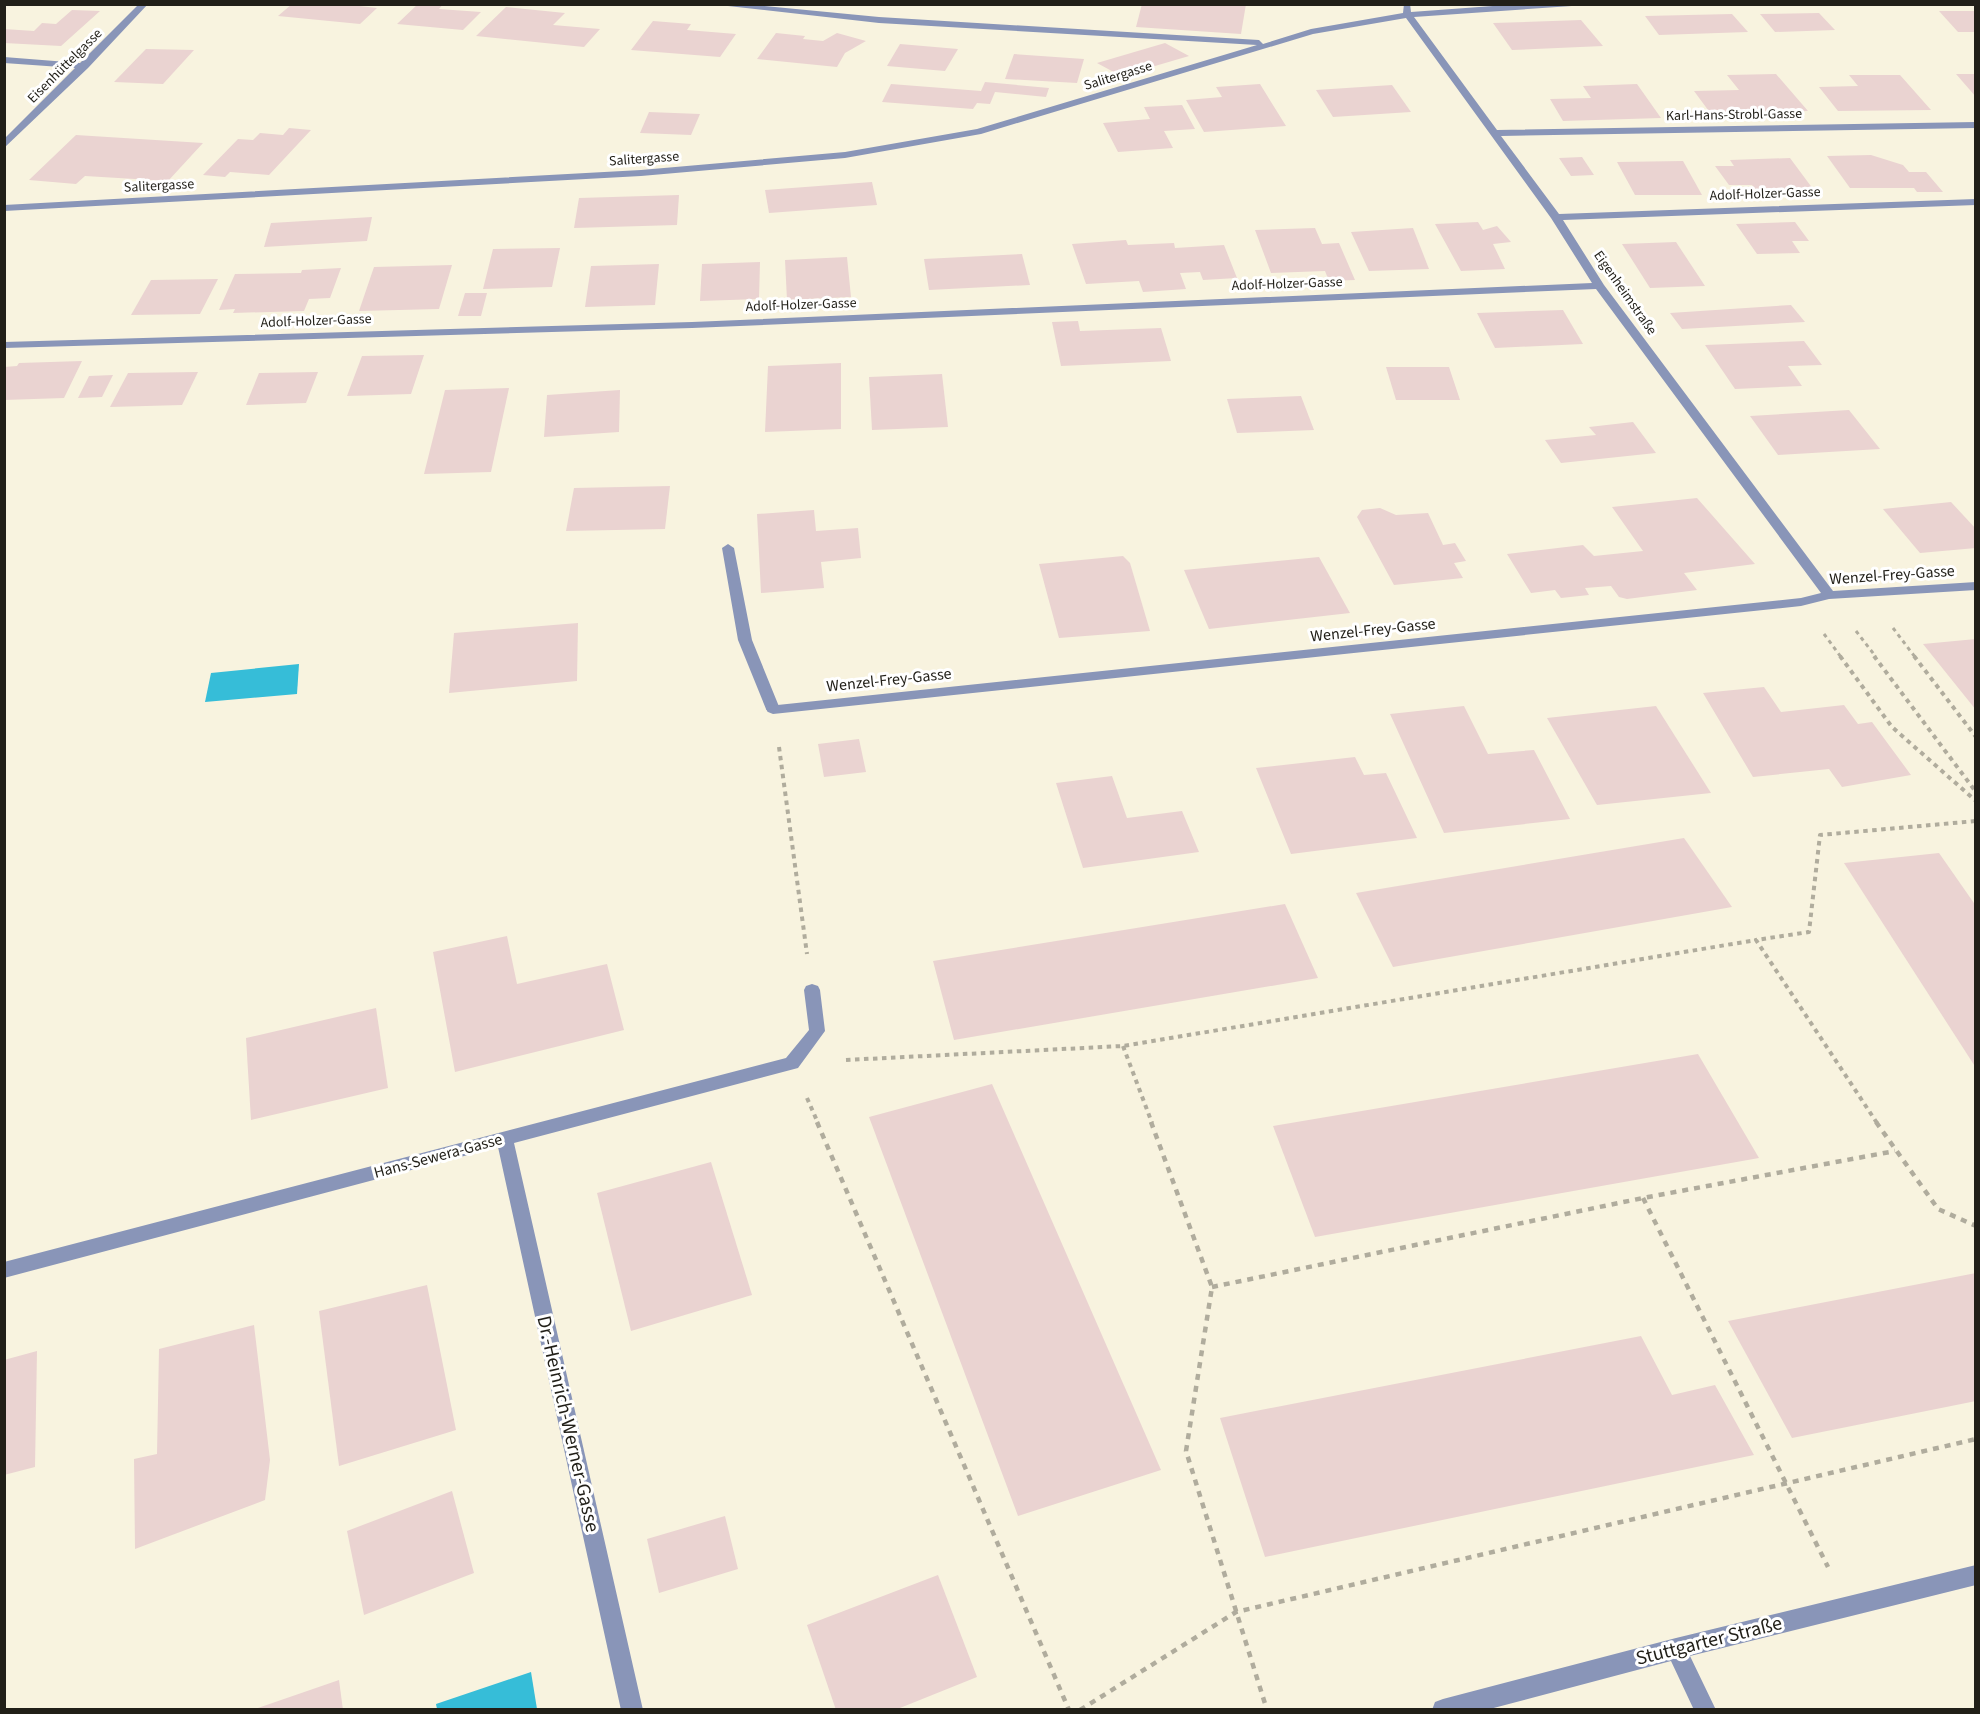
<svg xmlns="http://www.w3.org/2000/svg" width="1980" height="1714" viewBox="0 0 1980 1714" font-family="'Source Sans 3',sans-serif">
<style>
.water{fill:#36bdd8}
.building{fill:#ead3d1}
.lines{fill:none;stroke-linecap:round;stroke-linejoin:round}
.path-far2{stroke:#b0ac9d;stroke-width:3;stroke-dasharray:4 4;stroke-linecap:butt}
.path-far1{stroke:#b0ac9d;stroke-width:4;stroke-dasharray:4.5 4.5;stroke-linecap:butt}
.path{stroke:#b0ac9d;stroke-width:4.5;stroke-dasharray:6 6;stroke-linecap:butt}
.service{fill:#8995b8;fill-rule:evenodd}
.minor{fill:#8995b8;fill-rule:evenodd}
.labels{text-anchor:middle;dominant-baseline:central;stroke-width:6;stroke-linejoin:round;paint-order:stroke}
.far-street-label{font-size:14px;fill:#211f18;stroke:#fff}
.street-label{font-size:16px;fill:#211f18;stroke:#fff}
.near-street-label{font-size:20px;fill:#211f18;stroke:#fff}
</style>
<rect width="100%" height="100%" fill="#f8f3df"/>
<g class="water">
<path d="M299,664l-2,30 -92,8 6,-29z"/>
<path d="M531,1672l6,37h-100l-1,-5z"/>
</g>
<g class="building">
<path d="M292,4h50l35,4 -17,16 -82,-8z"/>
<path d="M418,4h25l-4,5 42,3 -18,18 -66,-6z"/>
<path d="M1142,4h104l-5,30 -105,-7z"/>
<path d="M506,7l59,6 -12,12 47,4 -16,18 -108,-11z"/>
<path d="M72,10l28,1 -39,35 -57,-3v-14l30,2 8,-8 14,1z"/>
<path d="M1939,11h37v21h-18z"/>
<path d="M1819,13l16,17 -60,2 -15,-18z"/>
<path d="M1732,14l16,18 -89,3 -14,-19z"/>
<path d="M1581,20l22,26 -91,4 -19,-27z"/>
<path d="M653,21l38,3 -4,6 49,4 -16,23 -89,-7z"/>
<path d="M776,33l29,3 -2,3 20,2 14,-8 29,8 -21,12 -8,14 -80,-8z"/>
<path d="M1165,43l24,13 -68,20 -24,-13z"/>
<path d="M900,44l58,5 -13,22 -58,-5z"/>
<path d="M146,49l48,1 -31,34 -49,-2z"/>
<path d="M1014,54l70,5 -7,24 -72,-4z"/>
<path d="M1776,74l32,37 -97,3 -17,-23 45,-1 -12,-15z"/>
<path d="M1956,74h20v23z"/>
<path d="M1849,75h51l31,35 -93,1 -19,-24 39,-1z"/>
<path d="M985,82l64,6 -3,9 -51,-5 -5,12 -13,-1 -4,6 -91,-7 9,-18 90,7z"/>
<path d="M1260,84l26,42 -82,6 -18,-32 36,-3 -6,-10z"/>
<path d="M1637,84l24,34 -98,3 -13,-22 41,-1 -8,-12z"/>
<path d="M1392,85l19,27 -78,5 -17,-27z"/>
<path d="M1182,105l13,24 -31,2 9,17 -55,4 -15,-29 47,-4 -6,-12z"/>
<path d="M649,112l51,2 -9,21 -51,-2z"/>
<path d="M289,128l22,2 -42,45 -39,-3 -5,5 -22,-2 35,-36 15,1 7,-7 23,2z"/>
<path d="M76,135l127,8 -35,38 -83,-5 -9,8 -47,-4z"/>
<path d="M1871,155l32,10 6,7h17l17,20h-26l-3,-4h-64l-23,-32z"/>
<path d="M1582,157l12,18 -23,1 -12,-18z"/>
<path d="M1790,158l23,31 -57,1 -4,-5h-23l-14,-19h19l-4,-6z"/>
<path d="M1683,161l19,34h-67l-18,-33z"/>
<path d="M872,182l5,23 -108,8 -4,-23z"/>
<path d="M679,195l-2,30 -103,3 5,-30z"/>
<path d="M372,217l-5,24 -103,6 7,-24z"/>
<path d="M1478,222l5,8 14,-4 14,16 -18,2 12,25 -44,2 -26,-47z"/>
<path d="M1795,222l14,19h-17l8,12 -43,1 -21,-30z"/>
<path d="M1315,228l7,16 17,-1 16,37 -26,1 -4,-10 -54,2 -16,-43z"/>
<path d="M1413,228l16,41 -60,2 -18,-39z"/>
<path d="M1126,240l2,5 46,-2 1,5 49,-3 13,33 -34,2 -3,-8 -20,1 6,16 -43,3 -4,-11 -53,3 -14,-40z"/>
<path d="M1676,242l29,44 -55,2 -28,-44z"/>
<path d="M560,248l-8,39 -69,2 10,-40z"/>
<path d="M1022,254l8,31 -101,5 -5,-31z"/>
<path d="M847,257l4,40 -64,3 -2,-40z"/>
<path d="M760,262l-1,37 -59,2 2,-37z"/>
<path d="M659,264l-4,41 -70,2 6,-41z"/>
<path d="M452,265l-13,44 -80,2 15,-44z"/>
<path d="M341,268l-11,30 -21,1 -5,12 -71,2 2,-4 -16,1 16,-36 66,-1 1,-3z"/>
<path d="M218,279l-18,35 -69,1 20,-35z"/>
<path d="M465,293h22l-6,23h-23z"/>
<path d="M1791,305l14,17 -123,7 -12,-16z"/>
<path d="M1563,310l20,34 -88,4 -18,-35z"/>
<path d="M1078,321l2,10 81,-3 10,33 -110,5 -9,-44z"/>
<path d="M1804,341l18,24 -34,1 14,20 -67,3 -30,-44z"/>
<path d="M424,355l-13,39 -64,2 15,-40z"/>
<path d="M82,361l-18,37 -60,2v-33l13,-1 2,-3z"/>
<path d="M841,363v66l-76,3 3,-66z"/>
<path d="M1386,367h63l11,33h-64z"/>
<path d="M198,372l-16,33 -72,2 18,-34z"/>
<path d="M318,372l-12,31 -60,2 13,-32z"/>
<path d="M942,374l6,53 -76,3 -3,-53z"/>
<path d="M113,375l-11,22 -24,1 11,-22z"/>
<path d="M509,388l-18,84 -67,2 21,-84z"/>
<path d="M620,390l-1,42 -75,5 3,-42z"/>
<path d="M1301,396l13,34 -77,3 -10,-34z"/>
<path d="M1849,410l31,39 -102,6 -28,-39z"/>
<path d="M1633,422l23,31 -95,10 -16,-23 51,-5 -7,-8z"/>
<path d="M670,486l-5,43 -99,2 8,-43z"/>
<path d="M1697,498l58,66 -71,9 13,17 -70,9 -8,-2 -8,-11 -26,2 4,7 -28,3 -6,-8 -24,3 -24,-39 76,-9 11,11 49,-5 -31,-44z"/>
<path d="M1951,502l25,27v19l-56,5 -37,-44z"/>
<path d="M1380,508l16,7 32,-2 15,32 12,-2 11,18 -12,2 9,15 -69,7 -37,-68 5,-7z"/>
<path d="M814,510l2,21 42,-3 3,30 -40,4 3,26 -63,5 -4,-79z"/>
<path d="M1123,556l7,7 20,68 -91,7 -20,-74z"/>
<path d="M1319,557l31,56 -141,16 -25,-59z"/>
<path d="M578,623l-1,58 -128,12 5,-60z"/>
<path d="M1976,639v71l-53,-66z"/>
<path d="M1764,687l17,25 63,-7 14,19 14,-2 39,53 -69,12 -13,-18 -76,8 -50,-84z"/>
<path d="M1464,706l24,48 46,-4 36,69 -126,14 -54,-119z"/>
<path d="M1656,706l55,87 -114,12 -50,-87z"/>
<path d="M859,739l7,33 -42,5 -6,-33z"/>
<path d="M1355,757l9,18 22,-2 31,65 -126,16 -35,-86z"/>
<path d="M1112,776l15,42 55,-7 17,41 -116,16 -27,-85z"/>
<path d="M1684,838l48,69 -339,60 -37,-74z"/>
<path d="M1939,853l37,53v162l-132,-205z"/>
<path d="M1285,904l33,74 -364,62 -21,-79z"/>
<path d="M507,936l10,48 90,-20 17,66 -169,42 -22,-120z"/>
<path d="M376,1008l12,80 -137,32 -5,-82z"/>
<path d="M1698,1054l61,104 -444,79 -42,-111z"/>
<path d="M992,1084l169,386 -143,46 -149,-399z"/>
<path d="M711,1162l41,133 -121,36 -34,-138z"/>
<path d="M1976,1273v128l-184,37 -64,-117z"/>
<path d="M427,1285l29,145 -117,36 -20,-155z"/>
<path d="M254,1325l16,135 -5,40 -130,49 -1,-90 23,-5 2,-105z"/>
<path d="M1641,1336l31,59 43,-10 39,70 -489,102 -45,-139z"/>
<path d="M37,1351l-2,116 -31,8v-115z"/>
<path d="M452,1491l22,82 -110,42 -17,-84z"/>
<path d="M725,1516l13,53 -79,24 -12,-54z"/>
<path d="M938,1575l39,102 -82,33h-59l-29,-85z"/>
<path d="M339,1680l4,30h-88v-1z"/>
</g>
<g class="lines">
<g class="path-far2">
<path d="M1893,628l22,29"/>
<path d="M1856,631l20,26"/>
<path d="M1824,634l17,23"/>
</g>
<g class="path-far1">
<path d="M1840,656l52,71 84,74"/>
<path d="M1874,656l102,136"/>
<path d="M1914,656l62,81"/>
<path d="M779,747l28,207"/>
<path d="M1123,1046l29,77"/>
<path d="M846,1060l277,-14 633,-106"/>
<path d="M807,1098l11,25"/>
<path d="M1877,1123l-121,-183 53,-8 11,-97 156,-14"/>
</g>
<g class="path">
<path d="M817,1122l252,588"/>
<path d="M1151,1122l61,165 -26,164 81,259"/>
<path d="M1876,1122l62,87 38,17"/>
<path d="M1643,1198l185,369"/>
<path d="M1212,1287l431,-89 252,-47"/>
<path d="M1080,1710l156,-98 740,-173"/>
</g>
<path class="service" d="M728,544l6,4 18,92 28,69 -2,3h-10l-2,-3 -28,-69 -16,-92z"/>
<g class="minor">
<path d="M139,4h9l-60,64 -84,80v-9l71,-71 -71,-5v-6l76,6z"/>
<path d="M710,4h35l134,13 380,23 4,4 48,-15 92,-16 1,-9h6l1,8 109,-8h81l-187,13 83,113 479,-8v6l-475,8 58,78 417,-15v6l-413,15 41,65 229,306 143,-9v8l-147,9 -28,7 -1028,108 -5,-2 -2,-3 2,-3 1033,-108 20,-5 -225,-304 -904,39 -688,20v-6l688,-20 900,-39 -41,-65 -145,-200 -93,16 -332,100 -136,24 -204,18 -637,35v-6l637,-35 204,-18 132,-23 280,-84 -378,-22z"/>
<path d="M812,984l6,2 2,4 5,41 -27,37 -284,75 129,567h-22l-123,-563 -494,131v-16l782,-204 23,-28 -5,-40 2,-4z"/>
<path d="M1976,1565v20l-286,71 26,54h-22l-23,-49 -185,49h-54l3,-8 8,-3 233,-61z"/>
</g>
</g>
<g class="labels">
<g class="far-street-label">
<text transform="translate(65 66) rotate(-45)">Eisenhüttelgasse</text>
<text transform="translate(1118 76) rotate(-17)">Salitergasse</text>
<text transform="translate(1734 115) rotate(-1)">Karl-Hans-Strobl-Gasse</text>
<text transform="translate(644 159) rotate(-4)">Salitergasse</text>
<text transform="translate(159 186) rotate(-3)">Salitergasse</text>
<text transform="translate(1765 194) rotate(-2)">Adolf-Holzer-Gasse</text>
<text transform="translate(1287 284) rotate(-2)">Adolf-Holzer-Gasse</text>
<text transform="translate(1625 293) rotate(55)">Eigenheimstraße</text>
<text transform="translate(801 305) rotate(-2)">Adolf-Holzer-Gasse</text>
<text transform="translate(316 321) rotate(-2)">Adolf-Holzer-Gasse</text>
</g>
<g class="street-label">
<text transform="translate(1892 575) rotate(-4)">Wenzel-Frey-Gasse</text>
<text transform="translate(1373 630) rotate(-6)">Wenzel-Frey-Gasse</text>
<text transform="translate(889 680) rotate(-6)">Wenzel-Frey-Gasse</text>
<text transform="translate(438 1156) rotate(-15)">Hans-Sewera-Gasse</text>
</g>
<g class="near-street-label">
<text transform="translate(568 1424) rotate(77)">Dr.-Heinrich-Werner-Gasse</text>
<text transform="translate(1709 1641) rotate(-14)">Stuttgarter Straße</text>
</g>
</g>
<rect width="1980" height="1714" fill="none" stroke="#211f18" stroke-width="12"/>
</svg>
